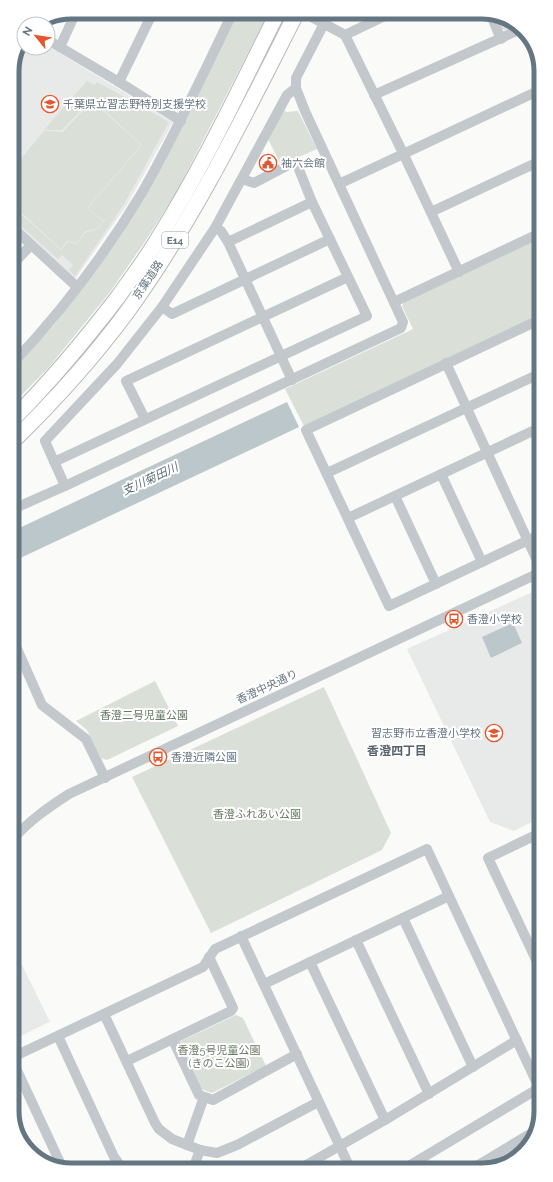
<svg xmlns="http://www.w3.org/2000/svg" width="553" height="1182" viewBox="0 0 553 1182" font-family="Raleway,'Noto Sans JP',sans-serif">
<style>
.built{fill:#e8e9e9}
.green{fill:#dadfd7}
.water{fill:#bbc7cb}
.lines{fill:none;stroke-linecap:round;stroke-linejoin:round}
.highway-casing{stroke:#b4b9bd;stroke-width:17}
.minor{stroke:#c3c8cc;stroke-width:10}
.highway{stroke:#fff;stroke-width:15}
.labels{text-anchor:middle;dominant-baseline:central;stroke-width:4;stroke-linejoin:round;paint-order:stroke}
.shield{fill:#fff;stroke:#939fa8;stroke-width:1}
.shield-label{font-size:10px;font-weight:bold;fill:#657683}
.poi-label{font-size:11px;fill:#657683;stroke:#fff;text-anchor:start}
.street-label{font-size:11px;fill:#657683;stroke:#fff}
.park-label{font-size:11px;fill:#687a64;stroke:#fff}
.water-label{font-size:12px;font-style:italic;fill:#60757c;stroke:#fff}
.neighbourhood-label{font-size:12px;font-weight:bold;fill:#57646e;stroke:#fff}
.rim{fill:none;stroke:#657683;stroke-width:5}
</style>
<rect width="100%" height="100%" fill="#fafaf8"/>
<g class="built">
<path d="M24,41v7h24v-2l125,76 -46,83 -52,74 -62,-57 -1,-155z"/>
<path d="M539,589l1,229 -26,13 -24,-9 -83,-173z"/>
<path d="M15,962l7,3 27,55 2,1 -36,18z"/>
</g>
<g class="green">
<path d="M238,12h31l-93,181 -32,50 -34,49 -61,75 -36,37v-35l41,-44 51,-69z"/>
<path d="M494,15l24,9 -12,6 -5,-1z"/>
<path d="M87,81l8,4 2,-3 72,40 -45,82 -49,72 -6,-6 4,-5 -11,-10 -4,4 -45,-40v-12l48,43 7,-8 9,2 8,-11 13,-4 6,-8 -16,-13 54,-63 -50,-46 -30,31h-18z"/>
<path d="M92,101l49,44 -54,63 16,13 -5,7 -14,4 -7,11 -10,-2 -6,8 -48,-44 -1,-35 32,-39 19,1z"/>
<path d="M282,110l5,2 11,-1 19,38 -36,16 -13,-26z"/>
<path d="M538,239l1,77 -235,110 -19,-37 128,-60 -11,-23 2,-4z"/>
<path d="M155,681l23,45 -71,34 -6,-2 -14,-28 -11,-9z"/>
<path d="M324,687l67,146 -9,17 -171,83 -79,-156z"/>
<path d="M236,1015l7,3 23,48 -54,27 -11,-4 -22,-47z"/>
<path d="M532,1140l-1,4 -29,23h-15z"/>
</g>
<g class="water">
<path d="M287,402l12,25 -285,134 -1,-30z"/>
<path d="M513,623l9,20 -31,15 -9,-21z"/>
</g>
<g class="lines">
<defs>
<g id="highway">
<path d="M13,419c38,-38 72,-79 105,-122 14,-20 29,-39 41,-60 45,-72 81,-149 119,-225"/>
<path d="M13,441c41,-40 80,-83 114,-129 68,-94 118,-198 170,-300"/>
</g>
</defs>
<use href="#highway" class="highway-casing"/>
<g class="minor">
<path d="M490,13l11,26"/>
<path d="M310,16l35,19 58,118 56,119"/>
<path d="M345,35l48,-23"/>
<path d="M48,40l71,42 62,39"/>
<path d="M60,47l16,-35"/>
<path d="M119,82l34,-70"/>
<path d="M374,95l147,-66"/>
<path d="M339,184l199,-93"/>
<path d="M431,212l107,-50"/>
<path d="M13,228l64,59"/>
<path d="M215,228l6,3 7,11 64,138"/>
<path d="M228,242l84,-40"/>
<path d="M13,264l18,-19"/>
<path d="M394,302l144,-68"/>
<path d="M162,307l10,7 158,-75"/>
<path d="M539,320l-233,110 83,176 150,-71"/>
<path d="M13,363c49,-52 93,-110 130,-172 33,-58 61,-119 90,-179"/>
<path d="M446,363l93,202"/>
<path d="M145,419l-19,-38 222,-104"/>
<path d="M534,431l5,11"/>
<path d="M54,462l313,-146 -55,-114 -14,-35 -4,-3h-4l-36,19 -12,-4"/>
<path d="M327,473l212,-99"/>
<path d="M441,474l41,88"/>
<path d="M65,486l-20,-45 72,-77 45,-57 53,-79 72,-133 9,-7"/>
<path d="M395,496l41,88"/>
<path d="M13,509l52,-23 336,-158 2,-6 -98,-211 -9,-23v-10l34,-66"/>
<path d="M348,518l191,-90"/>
<path d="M14,642l28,63 44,34 19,39"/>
<path d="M540,833l-52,25 53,112"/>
<path d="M14,838c16,-18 35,-31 55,-44l470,-221"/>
<path d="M403,918l70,149"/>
<path d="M241,936l109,232"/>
<path d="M356,940l73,154"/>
<path d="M310,962l75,158"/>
<path d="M264,984l185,-88"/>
<path d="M104,1014l51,109 4,6 13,10 28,11 17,3 20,-8 81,-43"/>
<path d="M58,1036l56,121 9,12"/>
<path d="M173,1040l26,55 14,5 84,-46"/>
<path d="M15,1056l188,-89 12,-18 212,-100 114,243"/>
<path d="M127,1061l104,-50 2,-3 -24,-51"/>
<path d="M15,1066l48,103"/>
<path d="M187,1145l17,-48"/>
<path d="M407,1167l132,-79"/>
<path d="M475,1167l60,-36"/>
<path d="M301,1168l84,-48 132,-80"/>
<path d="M193,1169l7,-19"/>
</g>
<use href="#highway" class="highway"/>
</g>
<defs>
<symbol id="school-ring" viewBox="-11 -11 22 22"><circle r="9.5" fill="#fff" stroke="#e4572e" stroke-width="1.5"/><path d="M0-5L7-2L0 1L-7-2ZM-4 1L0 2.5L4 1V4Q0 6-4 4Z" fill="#e4572e"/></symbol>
<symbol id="civic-ring" viewBox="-11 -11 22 22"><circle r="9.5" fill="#fff" stroke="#e4572e" stroke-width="1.5"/><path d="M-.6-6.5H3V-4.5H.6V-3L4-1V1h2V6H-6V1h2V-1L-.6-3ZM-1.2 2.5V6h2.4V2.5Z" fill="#e4572e"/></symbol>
<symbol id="bus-ring" viewBox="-11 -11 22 22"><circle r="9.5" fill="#fff" stroke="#e4572e" stroke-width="1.5"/><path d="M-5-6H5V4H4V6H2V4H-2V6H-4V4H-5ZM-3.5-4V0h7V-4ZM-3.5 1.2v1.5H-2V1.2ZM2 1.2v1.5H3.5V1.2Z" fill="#e4572e"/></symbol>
</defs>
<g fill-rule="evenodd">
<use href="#school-ring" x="40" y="94" width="20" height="20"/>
<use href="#civic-ring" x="258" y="153" width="20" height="20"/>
<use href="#bus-ring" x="444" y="609" width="20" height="20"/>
<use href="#school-ring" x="484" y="723" width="20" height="20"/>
<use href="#bus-ring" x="148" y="747" width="20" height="20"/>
</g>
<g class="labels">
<rect class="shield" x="162" y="232" width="26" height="16" rx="3"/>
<g class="shield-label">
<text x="175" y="240">E14</text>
</g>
<g class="poi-label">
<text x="63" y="104">千葉県立習志野特別支援学校</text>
<text x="281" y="163">袖六会館</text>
<text x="467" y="619">香澄小学校</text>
<text x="481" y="733" text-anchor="end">習志野市立香澄小学校</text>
<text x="171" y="757">香澄近隣公園</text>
</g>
<g class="street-label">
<text transform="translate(148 280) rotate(-56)">京葉道路</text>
<text transform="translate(267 687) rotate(-25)">香澄中央通り</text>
</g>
<g class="park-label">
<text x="144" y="715">香澄二号児童公園</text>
<text x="257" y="814">香澄ふれあい公園</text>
<text x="219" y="1050">香澄5号児童公園<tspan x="219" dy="13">(きのこ公園)</tspan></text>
</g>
<g class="water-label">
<text transform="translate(150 479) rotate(-25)">支川菊田川</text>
</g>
<g class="neighbourhood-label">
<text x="397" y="751">香澄四丁目</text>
</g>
</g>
<path d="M0 0H553V1182H0ZM71 19H482A52 52 0 0 1 534 71V1111A52 52 0 0 1 482 1163H71A52 52 0 0 1 19 1111V71A52 52 0 0 1 71 19Z" fill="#fff" fill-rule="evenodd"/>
<path class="rim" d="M71 19H482A52 52 0 0 1 534 71V1111A52 52 0 0 1 482 1163H71A52 52 0 0 1 19 1111V71A52 52 0 0 1 71 19Z"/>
<g transform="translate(36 36) rotate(300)"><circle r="19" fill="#ffffff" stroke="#c1c8cd"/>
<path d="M0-3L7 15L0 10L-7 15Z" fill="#e4572e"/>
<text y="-6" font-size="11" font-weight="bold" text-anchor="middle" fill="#657683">N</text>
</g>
</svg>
